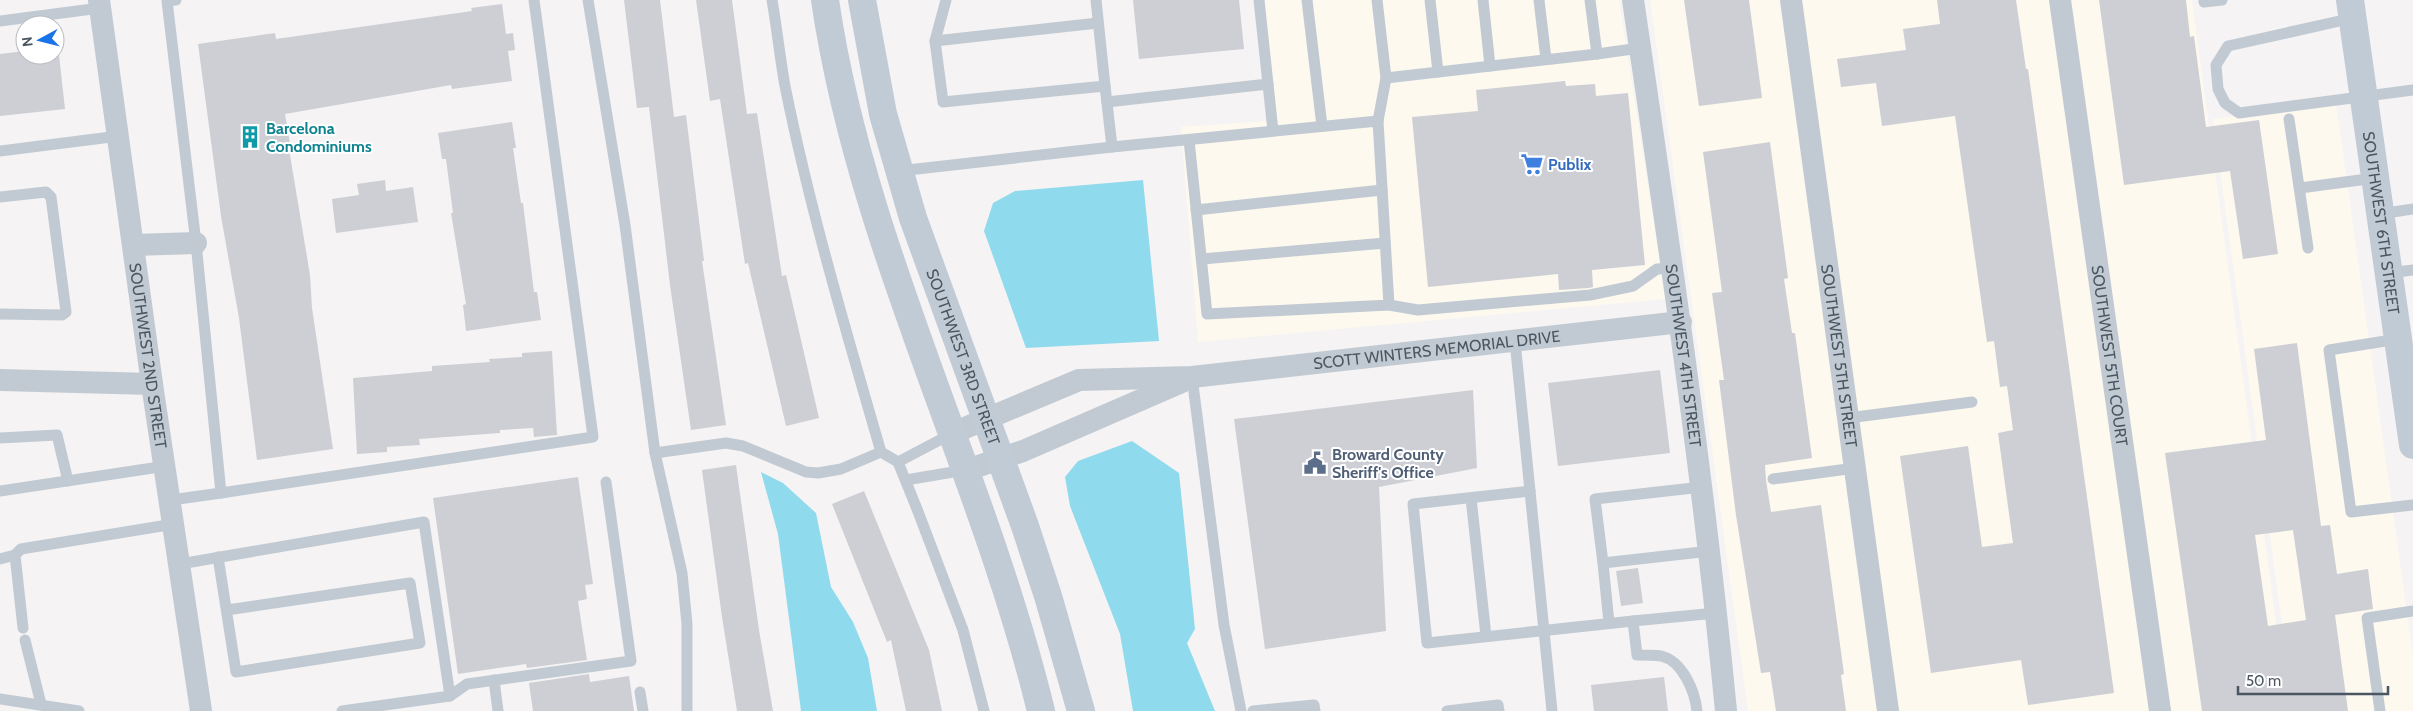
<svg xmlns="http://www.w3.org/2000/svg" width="2413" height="711" viewBox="0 0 2413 711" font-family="Cabin,sans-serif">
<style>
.commercial{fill:#fdf9ef}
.water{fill:#90daee}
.building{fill:#cdcfd5;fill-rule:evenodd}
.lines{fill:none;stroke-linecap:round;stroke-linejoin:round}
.lane{stroke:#c1cad2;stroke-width:11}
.street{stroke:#c1cad2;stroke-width:22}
.secondary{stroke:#c1cbd6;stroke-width:28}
.labels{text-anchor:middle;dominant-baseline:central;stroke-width:4;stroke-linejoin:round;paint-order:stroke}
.culture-label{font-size:16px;font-weight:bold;fill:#0d838f;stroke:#fff;text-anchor:start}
.shop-label{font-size:16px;font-weight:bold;fill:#366cbe;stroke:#fff;text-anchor:start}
.street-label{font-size:16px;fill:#4a5661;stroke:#fff}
.service-label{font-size:16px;font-weight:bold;fill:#4e5e75;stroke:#fff;text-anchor:start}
</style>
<rect width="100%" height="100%" fill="#f5f3f3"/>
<g class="commercial">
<path d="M1255,0h364l47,299 -468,43 -17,-215 86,-6z"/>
<path d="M1650,0h542l96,711h-540z"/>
<path d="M2336,102l77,554v55h-119l-81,-592z"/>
</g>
<g class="water">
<path d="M1143,180l16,161 -133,7 -42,-117 9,-28 22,-12z"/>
<path d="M1132,441l47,32 16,156 -8,14 28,68h-82l-13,-77 -50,-128 -5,-29 13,-16z"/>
<path d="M761,472l22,11 33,30 15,74 22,35 15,36 9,53h-76l-23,-177z"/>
</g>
<g class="building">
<path d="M624,0h36l14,117 12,-2 18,146h-2l24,164 -35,5 -21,-145 -21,-178 -12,1z"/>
<path d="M696,0h36l15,114 10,-1 25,163 4,-1 33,143 -33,8 -38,-163 -3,1 -25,-165 -10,2z"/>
<path d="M1133,0h106l5,49 -105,10z"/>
<path d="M1684,0h65l13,98 -63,8z"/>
<path d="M1937,0h79l10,69h2l86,624 -86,12 -7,-45 -90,13 -31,-217 68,-10 14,101 31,-4 -15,-110 15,-3 -6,-44 -7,1 -6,-46 -7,1 -32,-226 -73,10 -6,-43 -35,4 -4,-28 69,-9 -3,-21 37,-5z"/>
<path d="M2099,0h87l4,37 4,-1 12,91 53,-7 19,134 -35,5 -13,-88 -106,14z"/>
<path d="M502,4l4,30 7,-1 2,17 -7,1 4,30 -60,8 -1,-4 -166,29 6,35h-2l21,126 2,33 21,141 -76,11 -18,-142 -18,-102 -23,-172 77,-11 1,6 196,-28 -1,-3z"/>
<path d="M25,51v4h34l6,54 -65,7v-62z"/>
<path d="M1565,81l1,5 29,-2 1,12 32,-3 17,172 -53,5 1,17 -4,1 -30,2 -1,-16 -130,13 -16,-170 66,-6 -2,-21z"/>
<path d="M512,122l4,26h-3l8,55h2l11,89h3l4,28 -75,11 -3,-26 3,-1 -15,-91h2l-7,-54h-4l-4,-26z"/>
<path d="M1770,142l18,136 -4,1 8,54h3l17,125 -47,7 1,15 5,32 50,-7 23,169 -3,1 5,36h-70l-6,-39 -9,1 -25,-158 -17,-135h5l-12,-87 10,-1 -19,-140z"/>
<path d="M385,180l1,11 27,-4 5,35 -82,11 -4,-34 27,-4 -2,-11z"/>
<path d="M2297,343l24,183 9,-1 7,49 31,-5 5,40 -38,6 13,96h-146l-37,-258 101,-13 -12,-91zM2293,530l13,90 -38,6 -13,-91z"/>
<path d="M552,351l5,84 -23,2 -1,-9 -33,2v3l-81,6 1,6 -33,2v5l-30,2 -4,-76 79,-7v-5l58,-4 -1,-3 33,-2v-4z"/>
<path d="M1660,370l10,83 -112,13 -10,-83z"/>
<path d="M1473,390l4,78 -98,19 7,144 -121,18 -31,-230z"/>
<path d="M736,465l23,165 14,81h-36l-15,-94 -20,-147z"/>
<path d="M578,477l15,107 -8,1 2,14 -9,2 9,59 -60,8 -1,-4 -68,10 -25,-176z"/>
<path d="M864,491l65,159 13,61h-36l-15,-71 -4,2 -55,-138z"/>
<path d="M1638,568l5,35 -22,3 -5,-35z"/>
<path d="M589,674l1,8 39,-6 5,35h-101l-4,-28z"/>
<path d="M1664,677l4,34h-74l-3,-26z"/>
</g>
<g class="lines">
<g class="lane">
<path d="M176,0l-9,1 29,242 25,250 372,-56 -59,-437"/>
<path d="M588,0l37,225 30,228 71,-10 17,3 63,26 12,1 23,-4 40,-17"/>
<path d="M772,0c5,29 8,58 13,86 25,124 61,245 96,366l17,10 19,47 46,121 21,81"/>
<path d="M946,0l-11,41 8,61 162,-16 -9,-86"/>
<path d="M1307,0l15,126"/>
<path d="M1377,0l9,78 211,-24 -7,-54"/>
<path d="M1430,0l8,72"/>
<path d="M1483,0l7,66"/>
<path d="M1539,0l7,59"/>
<path d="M2204,0v2l18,-2"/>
<path d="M2353,18l-125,28 -12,19 2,24 7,14 14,10 174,-23"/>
<path d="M0,21l100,-13"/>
<path d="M935,41l163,-18"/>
<path d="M1597,54l43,-6"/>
<path d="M1268,84l5,47"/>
<path d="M1107,102l161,-18 -9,-84"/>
<path d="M2289,119l19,129"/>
<path d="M1378,121l8,-43"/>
<path d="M1112,147l266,-26 11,184 -182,9 -18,-174"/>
<path d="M0,151l119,-15"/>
<path d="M899,171l213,-24 -7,-61"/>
<path d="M2300,188l75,-10"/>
<path d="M0,197l46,-5 5,5 15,115 -4,3 -62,-1"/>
<path d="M1196,210l186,-20"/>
<path d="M2380,214l33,-5"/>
<path d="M1202,259l183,-16"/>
<path d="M2389,273l24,-3"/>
<path d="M1389,305l29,5 172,-15 43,-9 24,-17 16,-1"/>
<path d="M2398,339l-69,11 22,162 62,-7"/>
<path d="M1515,341l15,150"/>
<path d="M1192,377l32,248 17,86"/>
<path d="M1848,418l124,-16"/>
<path d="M0,438l57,-3 11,46"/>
<path d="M655,453l27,120 5,51v87"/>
<path d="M898,462l55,-29"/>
<path d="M1773,479l82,-11"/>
<path d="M906,480l59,-10"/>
<path d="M0,491l166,-25"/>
<path d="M1471,498l15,138"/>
<path d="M171,500l50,-7"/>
<path d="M218,557l18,115 184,-29 -10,-60 -183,27"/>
<path d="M0,559l15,-4"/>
<path d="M1603,563l-8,-64 107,-12"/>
<path d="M180,564l244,-42 26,174 -108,15"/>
<path d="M1633,621l83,-8"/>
<path d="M1609,623l-6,-60 107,-12"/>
<path d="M23,628l-8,-73 6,-6 153,-25"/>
<path d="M25,640l16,64"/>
<path d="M494,680l4,31"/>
<path d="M640,692l3,19"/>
<path d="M450,696l17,-12 164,-23 -25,-179"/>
<path d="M0,699l79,12"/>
<path d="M1253,711l61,-6 1,6"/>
<path d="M1447,711l51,-6 1,6"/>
<path d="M1552,711l-22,-220 -117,13 14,139 206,-22 4,34c7,0 16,0 24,1 22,5 34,36 36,55"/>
<path d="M2380,711l-13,-93 46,-7"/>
</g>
<g class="street">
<path id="s1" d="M99,0l53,384 49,327"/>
<path id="s2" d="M1633,0c35,237 70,472 93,711"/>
<path id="s3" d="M1791,0l97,711"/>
<path id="s4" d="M2060,0l100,711"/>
<path d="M134,245l62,-2"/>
<path d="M0,380l152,4"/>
<path id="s5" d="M953,433l126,-53 113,-3 489,-55"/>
<path d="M967,470l56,-19 159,-69"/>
</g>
<g class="secondary">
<path d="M825,0c36,247 157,469 216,711"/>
<path id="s6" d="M862,0l21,114 30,104 112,308 23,70 33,115"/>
<path id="s7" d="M2350,0l63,445"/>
</g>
</g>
<defs>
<symbol id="building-bare" viewBox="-9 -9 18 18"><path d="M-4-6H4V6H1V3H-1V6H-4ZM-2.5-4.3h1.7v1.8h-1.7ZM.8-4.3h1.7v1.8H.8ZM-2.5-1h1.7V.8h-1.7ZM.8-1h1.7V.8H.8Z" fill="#0f9aa8" stroke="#fff" stroke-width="2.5" paint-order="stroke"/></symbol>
<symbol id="supermarket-bare" viewBox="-9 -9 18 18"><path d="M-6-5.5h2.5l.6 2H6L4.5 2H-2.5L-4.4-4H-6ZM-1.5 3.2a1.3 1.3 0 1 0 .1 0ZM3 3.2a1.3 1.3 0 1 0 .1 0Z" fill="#3f7fe0" stroke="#fff" stroke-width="2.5" paint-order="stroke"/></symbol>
<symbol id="civic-bare" viewBox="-9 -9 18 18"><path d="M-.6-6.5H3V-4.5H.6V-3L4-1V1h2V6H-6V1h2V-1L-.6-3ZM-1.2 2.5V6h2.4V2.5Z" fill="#5c6f8a" stroke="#fff" stroke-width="2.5" paint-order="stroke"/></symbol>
</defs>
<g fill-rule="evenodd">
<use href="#building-bare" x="234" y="121" width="32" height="32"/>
<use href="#supermarket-bare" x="1516" y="148" width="32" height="32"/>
<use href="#civic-bare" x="1299" y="447" width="32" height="32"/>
</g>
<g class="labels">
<g class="culture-label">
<text x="266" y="128">Barcelona<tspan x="266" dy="18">Condominiums</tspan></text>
</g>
<g class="shop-label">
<text x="1548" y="164">Publix</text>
</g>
<g class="street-label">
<text stroke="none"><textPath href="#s7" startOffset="225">SOUTHWEST 6TH STREET</textPath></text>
<text stroke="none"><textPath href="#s5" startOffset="496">SCOTT WINTERS MEMORIAL DRIVE</textPath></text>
<text stroke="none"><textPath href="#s2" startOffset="359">SOUTHWEST 4TH STREET</textPath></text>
<text stroke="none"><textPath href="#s3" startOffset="359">SOUTHWEST 5TH STREET</textPath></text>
<text stroke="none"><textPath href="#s1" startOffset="359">SOUTHWEST 2ND STREET</textPath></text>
<text stroke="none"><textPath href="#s4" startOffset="359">SOUTHWEST 5TH COURT</textPath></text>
<text stroke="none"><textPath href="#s6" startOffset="372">SOUTHWEST 3RD STREET</textPath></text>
</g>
<g class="service-label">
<text x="1332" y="454">Broward County<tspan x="1332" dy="18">Sheriff's Office</tspan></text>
</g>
</g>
<g transform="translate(40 40) rotate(263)"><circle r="24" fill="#ffffff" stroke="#b7bbc0"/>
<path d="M0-4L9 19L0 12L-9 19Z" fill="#1a73e8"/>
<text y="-8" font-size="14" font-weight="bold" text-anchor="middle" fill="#4a5661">N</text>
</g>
<path d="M2238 686v8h150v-8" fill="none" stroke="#4a5661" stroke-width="2.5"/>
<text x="2246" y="686" font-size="15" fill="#4a5661" stroke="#ffffff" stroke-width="4" paint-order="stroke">50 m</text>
</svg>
